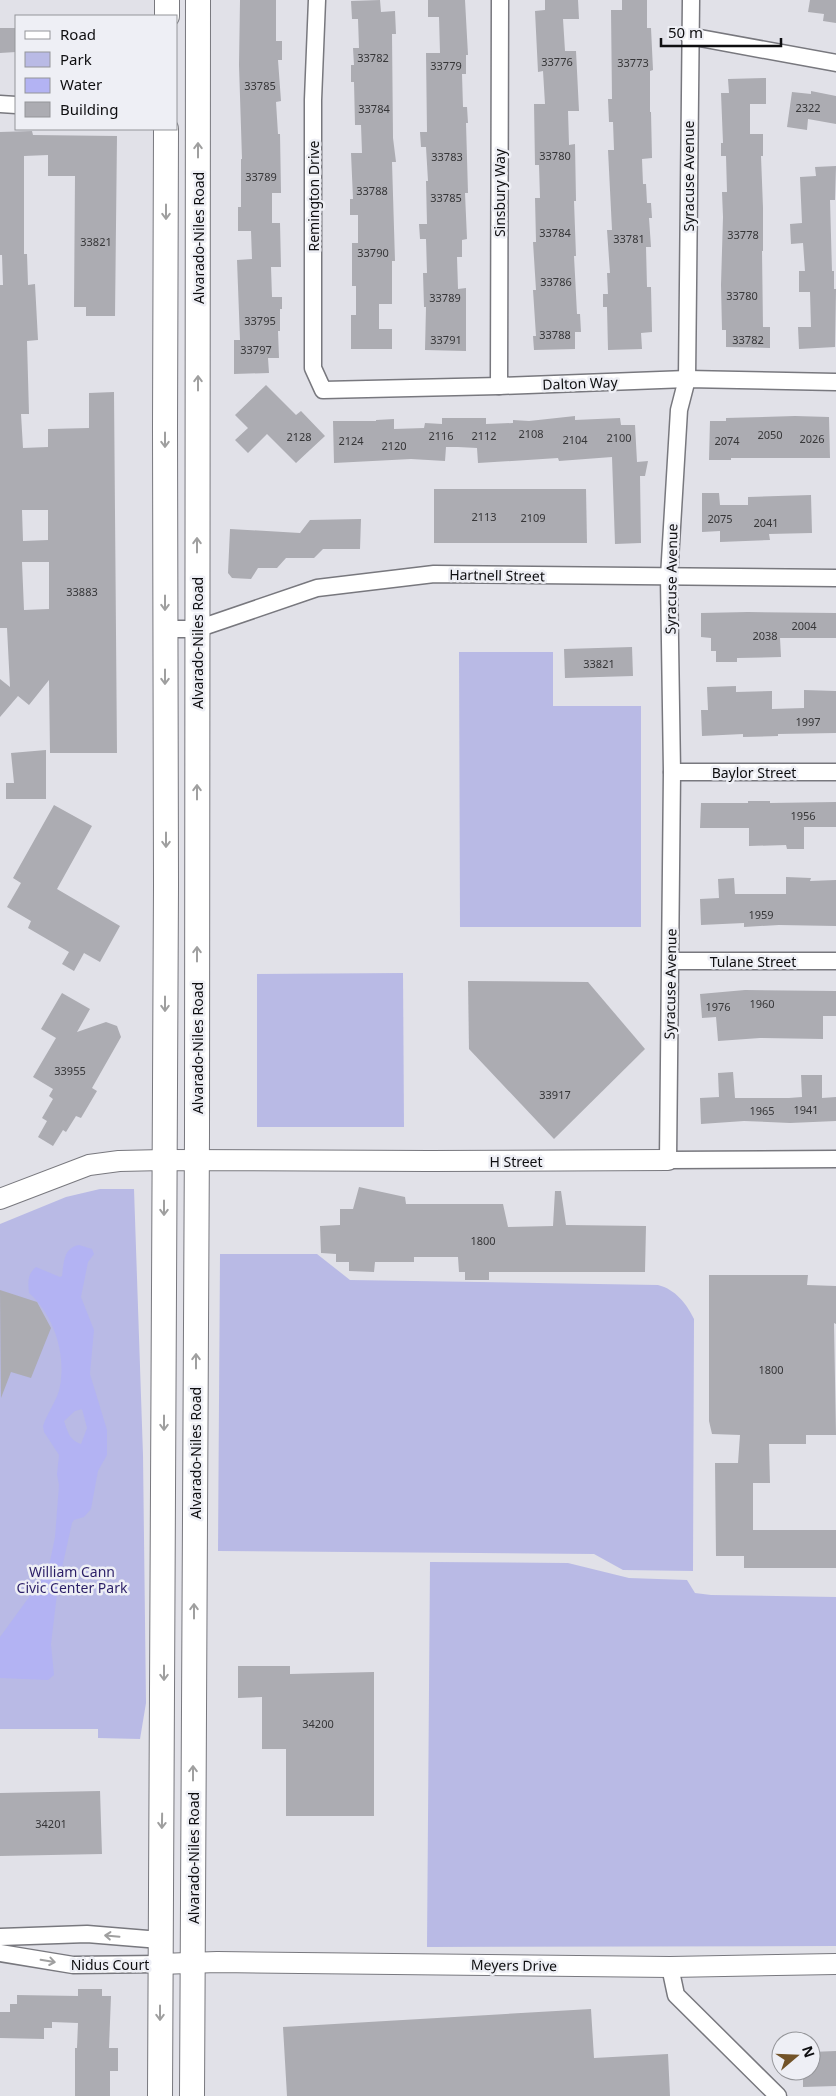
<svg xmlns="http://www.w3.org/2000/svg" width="836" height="2096" viewBox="0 0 836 2096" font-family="'Noto Sans',sans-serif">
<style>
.green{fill:#b9bae5}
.water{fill:#b3b3f3;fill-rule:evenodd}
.building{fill:#acacb2;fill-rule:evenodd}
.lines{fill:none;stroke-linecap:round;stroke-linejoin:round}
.minor-casing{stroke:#78787e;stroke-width:19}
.tertiary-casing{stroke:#78787e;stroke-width:22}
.secondary-casing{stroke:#78787e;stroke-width:26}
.minor{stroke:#fff;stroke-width:16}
.tertiary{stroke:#fff;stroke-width:20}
.secondary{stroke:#fff;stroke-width:24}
.oneway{stroke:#9f9f9f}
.labels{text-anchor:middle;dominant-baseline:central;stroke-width:5;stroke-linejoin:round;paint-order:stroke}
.number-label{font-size:11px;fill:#363638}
.street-label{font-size:14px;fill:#0e0e10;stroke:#eeeff5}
.park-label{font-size:14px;fill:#2b1f67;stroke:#eeeff5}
</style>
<rect width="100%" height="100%" fill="#e1e1e8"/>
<g class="green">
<path d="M459,652h94v54h88v221h-181z"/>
<path d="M403,973l1,154h-147v-153z"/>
<path d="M100,1189h34l9,266 3,248 -6,36 -42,-1v-9h-98v-505l66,-27z"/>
<path d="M220,1254h97l33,26 308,5c17,4 29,19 36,34l-1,252 -70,-1 -29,-16 -376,-3z"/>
<path d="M430,1562l138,1 61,15 58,2 8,13 16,2 125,2v349l-409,1z"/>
</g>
<path class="water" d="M79,1245l13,4 2,5 -6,8 -7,35 13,33 -4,44 17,56v25l-9,16 -7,38 -7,8 -10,3 -2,3 -14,63 -7,58 3,31 -6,5 -48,-2v-41l48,-66 7,-34 4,-52 -2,-11 2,-19 -15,-23 -1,-6c4,-13 15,-27 17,-40 6,-32 -6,-71 -31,-93 -1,-10 -2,-19 7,-26l24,10 2,-1c2,-13 1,-28 17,-31zM82,1409l5,19 -6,16c-12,-4 -13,-12 -17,-23l11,-10z"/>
<g class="building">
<path d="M240,0h36v41h6v19h-4l3,41 -5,1 2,32h2l1,59h-9v30h8l1,44h-10l1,30h10v12h-2v22h-2l1,27h-11l1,15 -35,1v-34h6l-3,-80 15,-1 -1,-28h-13v-24h3v-48h1l-3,-94z"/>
<path d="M380,0l1,12 14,-1 1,23h-4l1,104 3,24h-4l3,99h-3v43h-13v25h13v20h-41v-34h5v-29h-4v-43h6v-28h-8v-16h3l-2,-46h11l-1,-28h-6l-1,-43h-3v-17h3l-1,-17h6l-1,-29h-6l-1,-18z"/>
<path d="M428,0h37l3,55h-2v19h-4l1,33h4l1,16h-2l2,70h-3l2,46 -5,1v17h-5l1,32 8,-1v63l-41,-1 1,-43h-2l-1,-34h4l-1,-34h-6l-1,-15h8l-1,-43h2l-2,-34h-5l-1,-15h7l-1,-79h14l-1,-36h-11z"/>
<path d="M545,0h33l1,19h-16l2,32h11l3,60h-11l1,34 6,-1 1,57h-2l2,55h-2l3,58h3l1,18h-6v17l-41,1 -1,-14h3l-3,-46h3l-3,-48h3l-1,-44h5l-1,-33h-4l-1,-61h11l-2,-33 -5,1 -3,-61 10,-1z"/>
<path d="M622,0h25v28h4l2,42 -3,1v41h1l1,46 -10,1 1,25h3l1,19h4l1,15h-3l2,29h-5l1,40h4l1,45 -11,1 1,16 -34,1 -1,-43h-4v-13h5l-1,-21h3l-3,-43h5l-4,-80h6l-1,-28h-4l-1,-23h4l-1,-89h11z"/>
<path d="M810,0h26v23l-13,-2 1,-7 -16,-2z"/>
<path d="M0,28h16v24l-16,1z"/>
<path d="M766,78v26h-16v30h13v22h-2l2,52v43h-1l1,76h7v21l-44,-1v-17h-4l-1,-45 2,-68 -1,-25h5l-1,-36h-5v-13h2l-2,-50h8l-1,-14z"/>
<path d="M811,91l25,5v28l-28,-5 -1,11 -20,-3 5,-35 19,2z"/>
<path d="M32,131l1,4 84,1 -2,180h-29v-9h-12l1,-131h-27v-21l-24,1v98h3l1,31 7,-1 3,56 -11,1 2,73h-8l2,34 25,-1v-18l41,-1v-35l25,-1 3,361h-67l-1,-73 -20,25 -11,-9 -18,21v-38l10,8 -3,-59h-7v-343h3l-1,-30h-2v-123zM22,510h26v30l-25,1zM22,562h27v47l-25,1z"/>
<path d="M836,166l-1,34h-5l2,71h2v18h2l-1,58 -36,2 -1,-22h13l-1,-35h-11v-21h6l-2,-28 -12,1 -1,-20 12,-1 -2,-46 16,-1 -1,-9z"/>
<path d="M266,385l30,30 5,-4 24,25 -29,27 -29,-29 -19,19 -13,-13 13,-12 -13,-13z"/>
<path d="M575,416v4l45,-2 1,7h14l2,37 11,-1 -3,15h-5l1,67 -26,1 -3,-87 -53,4 -1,-3 -80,5 -1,-15 -19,-1h-12l-1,14 -34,-2 -77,4 -1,-42h43v-1l18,-1v10l30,-1 1,-5 17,1v-6h44v6l27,-1v-3l16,1z"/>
<path d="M795,416l34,1 1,41h-99v2h-22l1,-39h16v-3z"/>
<path d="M434,489h152l1,54h-153z"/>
<path d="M702,493h17l1,12h28v-8l63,-2 1,38 -43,1 1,6 -50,2v-11l-18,1z"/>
<path d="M361,519l-1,30h-37l-9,9h-28l-9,10h-19l-7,11 -19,-1 -4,-5 2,-44 70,4 10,-13z"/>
<path d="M748,612l88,1v25h-56l1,19 -44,1v4h-21v-11h-5v-13l-10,-1v-24z"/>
<path d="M632,647l1,29 -68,2 -1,-29z"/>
<path d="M736,686v6l36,-1v18l32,-1v-18l32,1v42l-58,1v2l-35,1v-3l-41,2 -1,-26h7l-1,-23z"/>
<path d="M46,750v49h-40v-16h8l-3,-30z"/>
<path d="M748,801h22v2l66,-1v25h-32v22h-17l-1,-4 -37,1v-18h-49l1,-25h47z"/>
<path d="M54,805l38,21 -35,63 63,37 -20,36 -16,-9 -10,18 -12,-7 7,-12 -41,-24 3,-7 -24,-14 14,-24 -8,-5z"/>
<path d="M786,877l25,1 -1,3 26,-1v46l-57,-1 -35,2v-4l-43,2 -1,-26 19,-1 -1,-19 16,-1 1,16h51z"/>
<path d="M468,981l120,1 57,67 -91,90 -85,-90z"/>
<path d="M745,990l91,1v25h-13v23l-63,-1 -42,3 -2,-24 -14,1 -2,-24z"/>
<path d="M62,993l28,16 -13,23 29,-10 11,4 4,11 -29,51 5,3 -16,27 -5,-2 -10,16 -3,-2 -10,16 -15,-9 9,-16 -5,-3 11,-19 -4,-3 4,-7 -20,-12 23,-39 -15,-9z"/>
<path d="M733,1072l2,26h54l13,-1 -1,-22h21v23l14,-1v24l-46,2 -46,-2 -43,3 -1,-26 19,-1 -1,-24z"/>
<path d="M359,1187l46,10 1,7h97l5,23 45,-1 2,-35h6l5,34 80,1 -1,46h-156v8h-24v-8h-6l-1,-15h-44v5h-39l-1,10 -25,-1v-9h-13v-8l-15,-1 -1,-27 20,-1v-16h13z"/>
<path d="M709,1275h99l-1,10 29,1v38l-2,-1 2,112h-30v9h-37l1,39h-17v47h83v38h-92v-12h-28l-1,-93h23l2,-28 -28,-1 -3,-13z"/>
<path d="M0,1290l37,12 14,26 -20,50 -20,-6 -10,26z"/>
<path d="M238,1666h52v8l84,-2v144h-88v-67h-24v-52l-24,1z"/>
<path d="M100,1791l2,63 -102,2v-63z"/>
<path d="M78,1989h24v7h9l-2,52h9v23h-8v25h-35v-48h2l1,-25 -26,-1v6h-8v11l-44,-1v-26h10v-8h7v-9l61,1z"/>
<path d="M591,2009l3,49 74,-4 2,42h-383l-4,-69z"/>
<path d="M836,2051v35l-33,1v-16h8v-19z"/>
</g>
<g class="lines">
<defs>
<g id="minor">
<path d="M317,0l-4,100v268l10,22 176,-4 188,-7 149,3"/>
<path d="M691,0l-4,379 -8,31 -10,167 3,195 -4,388 168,-1"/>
<path d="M689,36l147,27"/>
<path d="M0,104l16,1"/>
<path d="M499,386l1,-386"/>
<path d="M165,629h32l120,-41 117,-14 402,4"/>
<path d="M672,772h164"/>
<path d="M671,961h165"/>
<path d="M0,1937l87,-3 73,6"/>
<path d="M0,1953l73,12 87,-1"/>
<path d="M670,1967l6,28 102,101"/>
</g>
<g id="tertiary">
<path d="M0,1199l89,-34 30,-4 45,-1 265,1 239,-1"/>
<path d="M160,1964l57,-2 453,5 166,-3"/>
</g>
<g id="secondary">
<path d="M167,16v-16"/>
<path d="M160,2096l6,-1211 -1,-456 1,-300"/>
<path d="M192,2096l5,-963 1,-1133"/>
</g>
</defs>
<use href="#minor" class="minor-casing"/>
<use href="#tertiary" class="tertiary-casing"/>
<use href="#secondary" class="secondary-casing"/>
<use href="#minor" class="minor"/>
<use href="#tertiary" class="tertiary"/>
<use href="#secondary" class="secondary"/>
</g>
<defs><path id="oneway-shaft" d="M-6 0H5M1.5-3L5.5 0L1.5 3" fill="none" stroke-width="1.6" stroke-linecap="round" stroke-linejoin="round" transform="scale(1.25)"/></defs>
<g class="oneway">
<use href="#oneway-shaft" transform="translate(198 150) rotate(-90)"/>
<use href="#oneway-shaft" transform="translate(166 212) rotate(90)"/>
<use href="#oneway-shaft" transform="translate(198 383) rotate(-90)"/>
<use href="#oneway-shaft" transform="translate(165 440) rotate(90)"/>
<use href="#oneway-shaft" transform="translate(197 545) rotate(-90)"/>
<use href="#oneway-shaft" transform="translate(165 603) rotate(90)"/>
<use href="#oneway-shaft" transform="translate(165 677) rotate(90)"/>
<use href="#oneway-shaft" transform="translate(197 792) rotate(-90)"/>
<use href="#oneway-shaft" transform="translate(166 840) rotate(90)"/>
<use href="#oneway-shaft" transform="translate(197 954) rotate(-90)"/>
<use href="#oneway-shaft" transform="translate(165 1004) rotate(90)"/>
<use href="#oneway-shaft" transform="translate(164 1208) rotate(90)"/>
<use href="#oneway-shaft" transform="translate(196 1361) rotate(-90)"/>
<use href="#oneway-shaft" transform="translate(164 1423) rotate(90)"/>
<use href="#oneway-shaft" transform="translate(194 1611) rotate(-90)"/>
<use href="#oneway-shaft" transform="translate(164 1673) rotate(90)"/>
<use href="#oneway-shaft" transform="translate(193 1773) rotate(-90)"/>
<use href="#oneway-shaft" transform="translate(162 1821) rotate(91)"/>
<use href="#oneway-shaft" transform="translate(112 1936) rotate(-175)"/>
<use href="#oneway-shaft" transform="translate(48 1961) rotate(9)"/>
<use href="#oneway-shaft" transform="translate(160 2013) rotate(90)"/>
</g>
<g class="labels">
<g class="number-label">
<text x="373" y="57">33782</text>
<text x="557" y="61">33776</text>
<text x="633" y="62">33773</text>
<text x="446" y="65">33779</text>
<text x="260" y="85">33785</text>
<text x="808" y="107">2322</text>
<text x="374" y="108">33784</text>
<text x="555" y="155">33780</text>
<text x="447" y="156">33783</text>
<text x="261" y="176">33789</text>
<text x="372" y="190">33788</text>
<text x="446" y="197">33785</text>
<text x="555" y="232">33784</text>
<text x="743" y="234">33778</text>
<text x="629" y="238">33781</text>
<text x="96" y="241">33821</text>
<text x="373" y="252">33790</text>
<text x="556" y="281">33786</text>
<text x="742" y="295">33780</text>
<text x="445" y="297">33789</text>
<text x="260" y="320">33795</text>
<text x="555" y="334">33788</text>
<text x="446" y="339">33791</text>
<text x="748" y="339">33782</text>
<text x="256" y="349">33797</text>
<text x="531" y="433">2108</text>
<text x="770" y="434">2050</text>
<text x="441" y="435">2116</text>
<text x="484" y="435">2112</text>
<text x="299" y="436">2128</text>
<text x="619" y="437">2100</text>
<text x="812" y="438">2026</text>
<text x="575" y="439">2104</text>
<text x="351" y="440">2124</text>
<text x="727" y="440">2074</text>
<text x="394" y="445">2120</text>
<text x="484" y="516">2113</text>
<text x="533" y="517">2109</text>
<text x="720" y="518">2075</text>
<text x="766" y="522">2041</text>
<text x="82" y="591">33883</text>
<text x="804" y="625">2004</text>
<text x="765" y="635">2038</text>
<text x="599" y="663">33821</text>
<text x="808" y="721">1997</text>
<text x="803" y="815">1956</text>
<text x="761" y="914">1959</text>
<text x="762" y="1003">1960</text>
<text x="718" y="1006">1976</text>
<text x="70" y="1070">33955</text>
<text x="555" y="1094">33917</text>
<text x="806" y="1109">1941</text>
<text x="762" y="1110">1965</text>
<text x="483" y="1240">1800</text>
<text x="771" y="1369">1800</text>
<text x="318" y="1723">34200</text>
<text x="51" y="1823">34201</text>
</g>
<g class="street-label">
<text transform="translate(688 176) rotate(-90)">Syracuse Avenue</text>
<text transform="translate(499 193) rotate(-90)">Sinsbury Way</text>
<text transform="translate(313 196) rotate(-90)">Remington Drive</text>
<text transform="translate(198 238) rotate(-90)">Alvarado-Niles Road</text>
<text transform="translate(580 383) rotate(-2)">Dalton Way</text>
<text transform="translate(497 575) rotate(1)">Hartnell Street</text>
<text transform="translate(671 579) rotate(-89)">Syracuse Avenue</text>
<text transform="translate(197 643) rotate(-90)">Alvarado-Niles Road</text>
<text x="754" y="772">Baylor Street</text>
<text x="753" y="961">Tulane Street</text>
<text transform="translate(670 984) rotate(-89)">Syracuse Avenue</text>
<text transform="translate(197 1048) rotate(-90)">Alvarado-Niles Road</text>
<text x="516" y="1161">H Street</text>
<text transform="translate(195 1453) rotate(-90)">Alvarado-Niles Road</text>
<text transform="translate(193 1858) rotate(-90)">Alvarado-Niles Road</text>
<text x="110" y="1964">Nidus Court</text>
<text transform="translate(514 1965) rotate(1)">Meyers Drive</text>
</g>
<g class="park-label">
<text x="72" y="1571">William Cann<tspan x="72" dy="16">Civic Center Park</tspan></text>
</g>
</g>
<rect x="15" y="15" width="162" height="115" fill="#eeeff5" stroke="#949599"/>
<rect x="25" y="31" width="25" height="8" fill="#ffffff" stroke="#949599"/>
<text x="60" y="40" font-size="15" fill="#0e0e10">Road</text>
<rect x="25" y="52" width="25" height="15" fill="#b9bae5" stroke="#949599"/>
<text x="60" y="65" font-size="15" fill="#0e0e10">Park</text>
<rect x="25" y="78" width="25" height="15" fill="#b3b3f3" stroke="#949599"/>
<text x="60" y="90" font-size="15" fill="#0e0e10">Water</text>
<rect x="25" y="102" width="25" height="15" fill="#acacb2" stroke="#949599"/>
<text x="60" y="115" font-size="15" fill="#0e0e10">Building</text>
<g transform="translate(796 2056) rotate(71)"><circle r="24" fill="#eeeff5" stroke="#949599"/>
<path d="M0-4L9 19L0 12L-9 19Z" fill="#725328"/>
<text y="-8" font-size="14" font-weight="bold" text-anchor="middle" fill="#0e0e10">N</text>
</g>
<path d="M661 38v8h120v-8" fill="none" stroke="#0e0e10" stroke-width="2.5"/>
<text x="668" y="38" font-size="15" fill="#0e0e10" stroke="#eeeff5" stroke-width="4" paint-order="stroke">50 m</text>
</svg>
